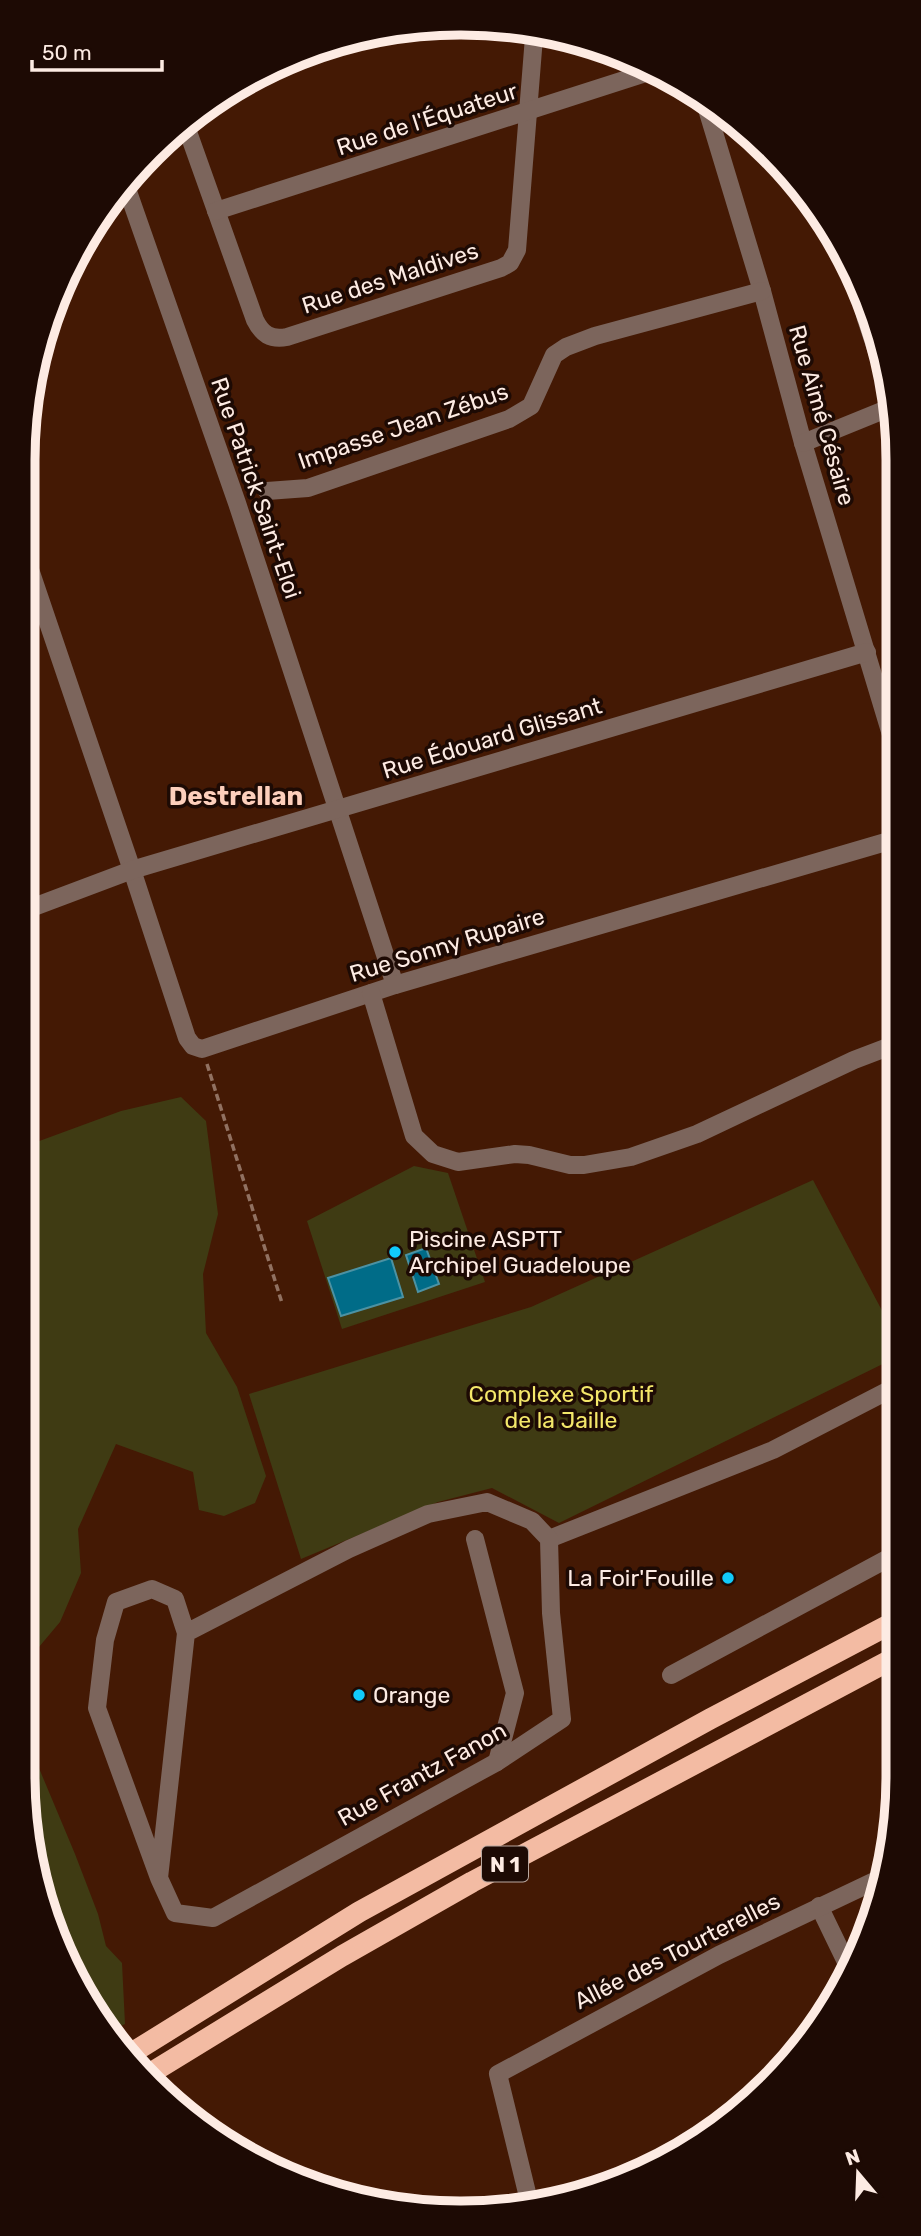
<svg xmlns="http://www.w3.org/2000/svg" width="921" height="2236" viewBox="0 0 921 2236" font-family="Rubik,sans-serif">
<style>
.green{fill:#3f3b13}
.water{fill:#006c88;stroke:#4c92a3;stroke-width:2}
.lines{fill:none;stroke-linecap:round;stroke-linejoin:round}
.path{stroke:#917161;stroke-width:3.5;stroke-dasharray:7 3.5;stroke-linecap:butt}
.minor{stroke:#7c655c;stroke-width:18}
.highway{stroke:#f3bba3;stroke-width:21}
.poi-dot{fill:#11cafb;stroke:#1d0a04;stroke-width:2.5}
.labels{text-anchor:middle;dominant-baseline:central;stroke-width:7;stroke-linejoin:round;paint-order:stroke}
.shield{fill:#1d0a04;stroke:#baa8a0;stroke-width:2}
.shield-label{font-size:21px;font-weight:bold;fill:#fdebe3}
.street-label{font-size:23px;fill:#fdebe3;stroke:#1d0a04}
.poi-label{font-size:23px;fill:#fdebe3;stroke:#1d0a04;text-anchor:start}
.park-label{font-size:23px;fill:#f4e76a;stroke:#1d0a04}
.quarter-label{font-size:26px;font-weight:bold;fill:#fdcfbc;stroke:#1d0a04}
.rim{fill:none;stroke:#fdebe3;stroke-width:9}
</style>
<rect width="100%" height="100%" fill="#441904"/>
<g class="green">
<path d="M181,1097l25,24 12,93 -15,60 3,59 31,54 29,89 -11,27 -31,13 -25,-6 -6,-38 -77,-28 -38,85 3,44 -21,49 -37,44v-519l98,-36z"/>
<path d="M414,1166l34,7 37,109 -143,47 -35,-108z"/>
<path d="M813,1180l84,159v18l-338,166 -67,-35 -54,14 -137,57 -52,-165 282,-87z"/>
<path d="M23,1730l52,124 23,60 8,32 16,17 3,61 -13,6 -66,-113 -23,-141z"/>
</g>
<g class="water">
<path d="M426,1248l13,36 -21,8 -12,-37z"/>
<path d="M391,1258l12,39 -62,19 -13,-38z"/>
</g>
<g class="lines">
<path class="path" d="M207,1064l75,239"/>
<g class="minor">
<path d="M703,96l59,195 41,152 92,305"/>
<path d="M187,129l68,191c7,14 15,20 32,17l214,-69 9,-5 7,-13 17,-213"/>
<path d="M125,183l112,320 158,482"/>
<path d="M216,211l436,-140"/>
<path d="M858,282l8,37 28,84"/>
<path d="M803,443l91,-37"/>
<path d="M267,491l41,-3 201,-69 22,-13 23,-51 12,-8 29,-11 167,-45"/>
<path d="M23,549l109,321 55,168 6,8 9,3 193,-64 501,-146"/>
<path d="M23,911l109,-41 735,-218"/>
<path d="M371,993l43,143 19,18 25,8 57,-8 14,1 41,10h14l47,-8 66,-23 157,-74 42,-16"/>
<path d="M475,1539l40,154 -18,69"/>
<path d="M549,1539l224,-89 124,-64"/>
<path d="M671,1675l227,-122"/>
<path d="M159,1878l-62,-170 8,-68 11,-38 36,-13 23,10 11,34 -27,245 16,35 38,5 284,-156 65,-43 -11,-106 -2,-74 -17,-18 -45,-19 -59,12 -79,35 -163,84"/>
<path d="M819,1906l29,60"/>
<path d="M530,2205l-32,-131 221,-119 162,-77"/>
</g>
<g class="highway">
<path d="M127,2056l232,-144 351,-193 188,-99"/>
<path d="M146,2076l196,-120 130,-74 426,-226"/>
</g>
</g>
<g class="poi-dot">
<circle cx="395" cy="1252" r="7"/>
<circle cx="728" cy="1578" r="7"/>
<circle cx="359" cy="1695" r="7"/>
</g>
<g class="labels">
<rect class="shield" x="482" y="1846.5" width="46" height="35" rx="5"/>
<g class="shield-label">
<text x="505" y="1864">N 1</text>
</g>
<g class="street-label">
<text transform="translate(427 119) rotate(-18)">Rue de l'Équateur</text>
<text transform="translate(390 278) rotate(-18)">Rue des Maldives</text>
<text transform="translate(822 415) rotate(74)">Rue Aimé Césaire</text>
<text transform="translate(403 426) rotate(-19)">Impasse Jean Zébus</text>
<text transform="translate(256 488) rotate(71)">Rue Patrick Saint-Eloi</text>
<text transform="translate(492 738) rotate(-17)">Rue Édouard Glissant</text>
<text transform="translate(447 945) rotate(-17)">Rue Sonny Rupaire</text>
<text transform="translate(422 1774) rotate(-29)">Rue Frantz Fanon</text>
<text transform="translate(677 1951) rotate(-27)">Allée des Tourterelles</text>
</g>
<g class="poi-label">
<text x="409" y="1239">Piscine ASPTT<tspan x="409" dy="26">Archipel Guadeloupe</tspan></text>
<text x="714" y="1578" text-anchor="end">La Foir'Fouille</text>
<text x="373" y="1695">Orange</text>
</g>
<g class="park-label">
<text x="561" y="1394">Complexe Sportif<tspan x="561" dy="26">de la Jaille</tspan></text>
</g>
<g class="quarter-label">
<text x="236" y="796">Destrellan</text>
</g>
</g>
<path d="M0 0H921V2236H0ZM460 35H461A425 425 0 0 1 886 460V1776A425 425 0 0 1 461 2201H460A425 425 0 0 1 35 1776V460A425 425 0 0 1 460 35Z" fill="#1d0a04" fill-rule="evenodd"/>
<path class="rim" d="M460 35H461A425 425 0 0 1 886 460V1776A425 425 0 0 1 461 2201H460A425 425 0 0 1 35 1776V460A425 425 0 0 1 460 35Z"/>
<g transform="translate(858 2173) rotate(341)" stroke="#1d0a04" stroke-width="5" paint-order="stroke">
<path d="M0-5L12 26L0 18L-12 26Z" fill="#fdebe3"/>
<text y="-10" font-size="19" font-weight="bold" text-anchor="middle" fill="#fdebe3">N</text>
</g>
<path d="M32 60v10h130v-10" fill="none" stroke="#fdebe3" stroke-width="3.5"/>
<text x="42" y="60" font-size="21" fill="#fdebe3" stroke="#1d0a04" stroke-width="5" paint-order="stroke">50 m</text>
</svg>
